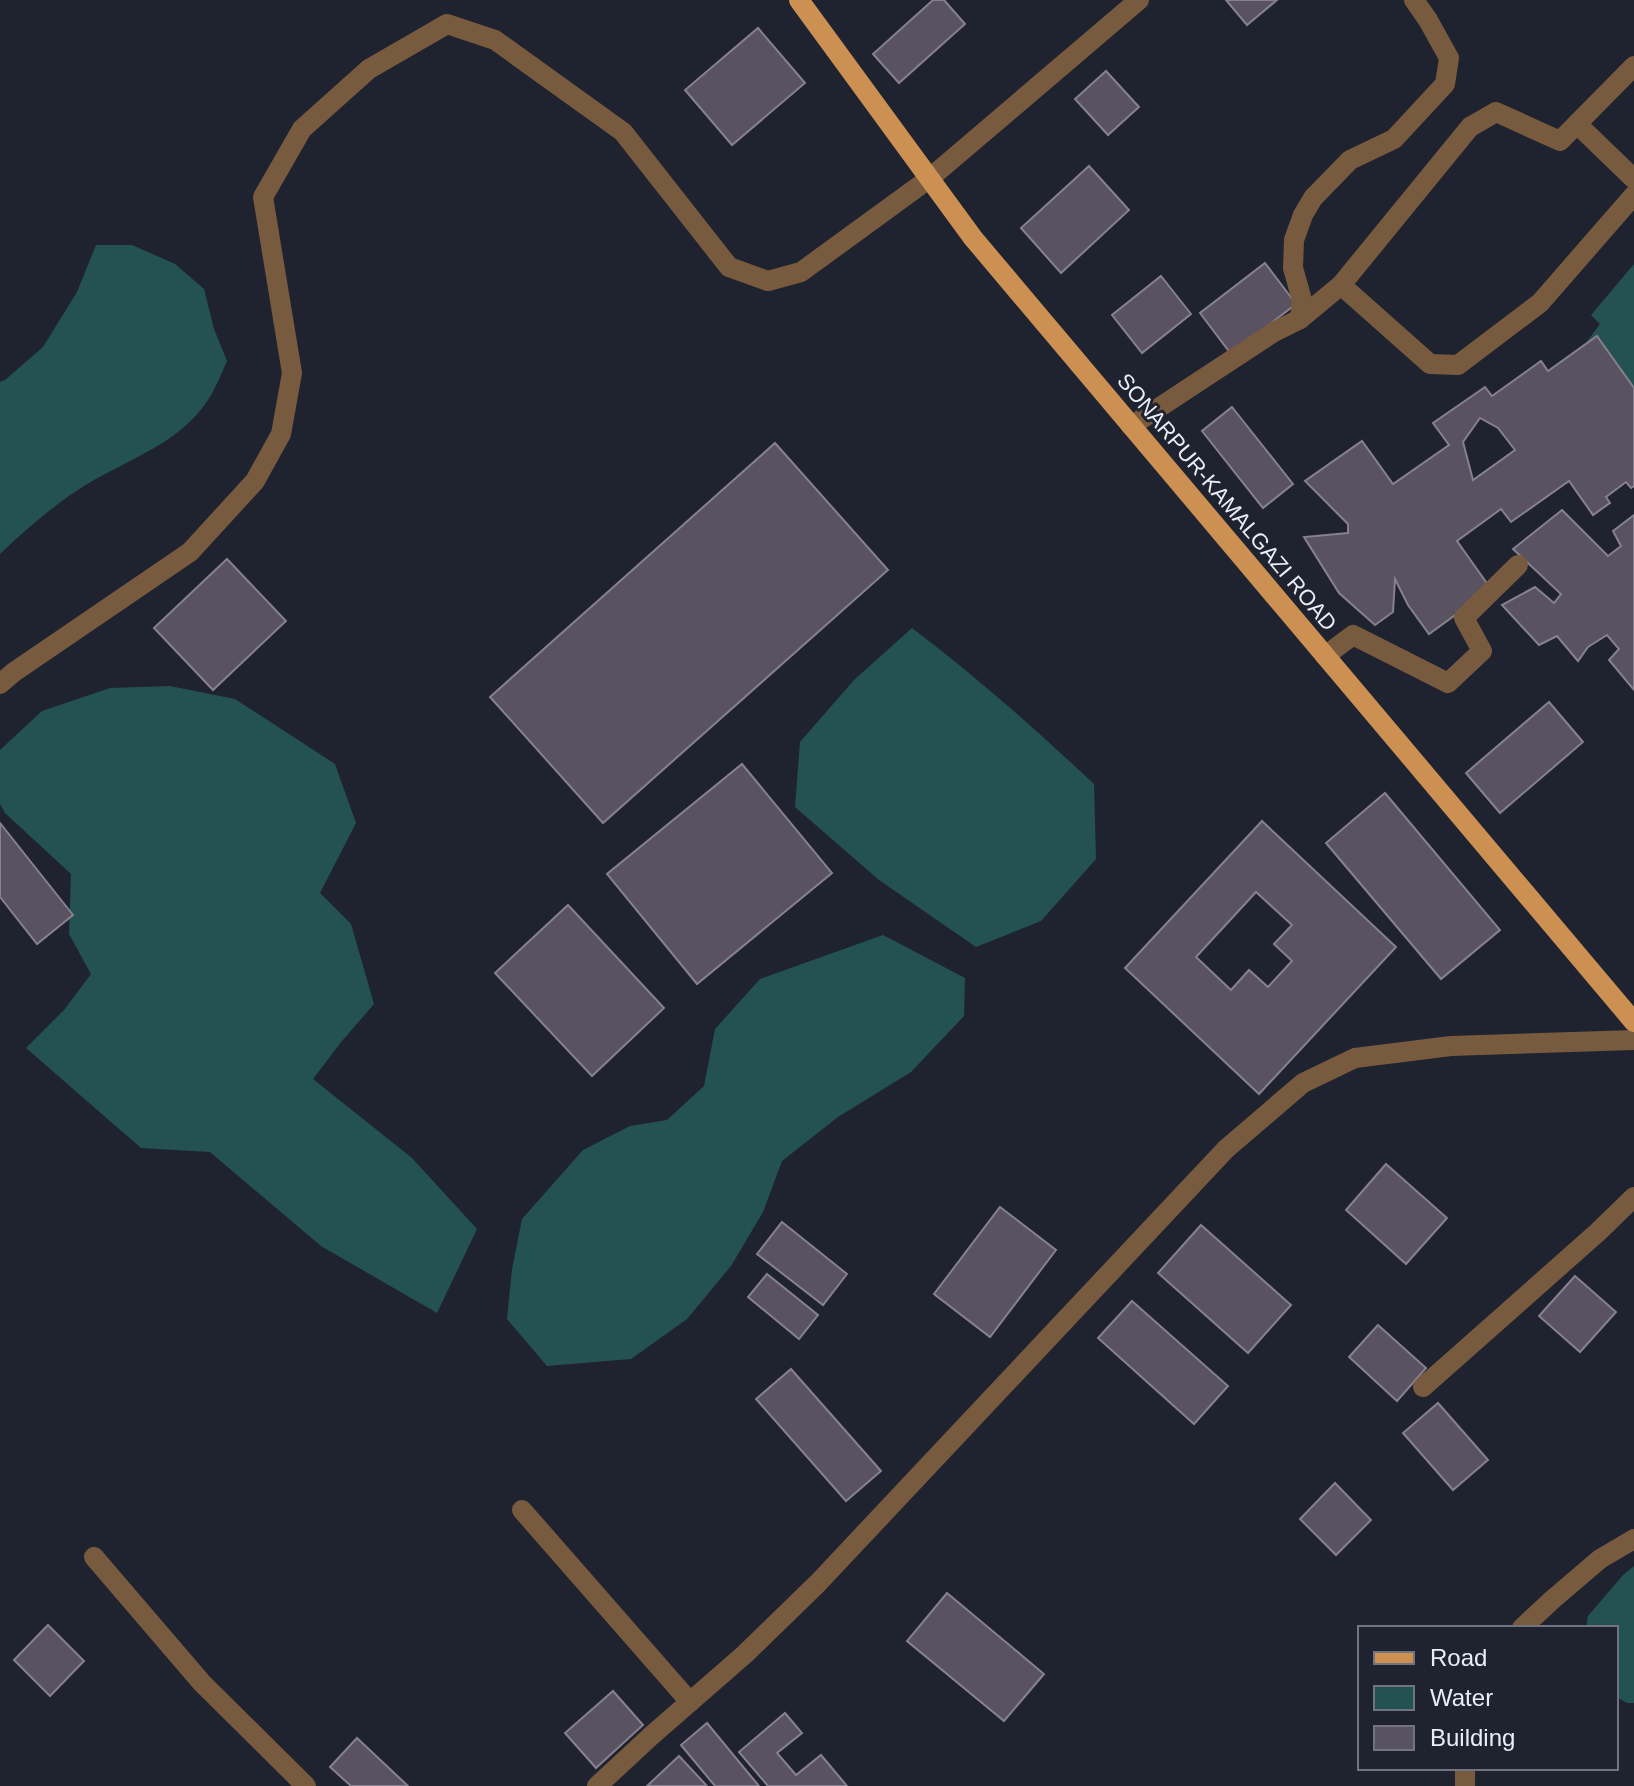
<svg xmlns="http://www.w3.org/2000/svg" width="1634" height="1786" viewBox="0 0 1634 1786" font-family="Helvetica,sans-serif">
<style>
.water{fill:#245253}
.building{fill:#595361;stroke:#87808f;stroke-width:2;fill-rule:evenodd}
.lines{fill:none;stroke-linecap:round;stroke-linejoin:round}
.minor{stroke:#785a3f;stroke-width:20}
.major{stroke:#cc9053;stroke-width:20}
.labels{text-anchor:middle;dominant-baseline:central;stroke-width:6;stroke-linejoin:round;paint-order:stroke}
.street-label{font-size:22px;fill:#eaedf5;stroke:#1f232f}
</style>
<rect width="100%" height="100%" fill="#1f232f"/>
<g class="water">
<path d="M96,245h36l43,19 29,25 10,40 13,32c-6,13 -11,27 -19,39 -28,43 -79,59 -121,84 -32,20 -60,44 -87,70v-172l5,-2 38,-33 34,-55z"/>
<path d="M1634,264v152l-63,-53 29,-39 -9,-9z"/>
<path d="M912,628c64,48 123,101 182,156l2,75 -55,62 -65,26 -97,-67 -84,-73 5,-65 54,-62z"/>
<path d="M170,686l65,13 100,65 21,59 -36,70 31,31 23,80 -32,37 -29,38 99,79 65,71 -40,84 -116,-67 -111,-94 -69,-4 -115,-100 38,-38 27,-36 -22,-40 2,-60 -66,-61 -5,-9v-54l42,-39 68,-23z"/>
<path d="M883,935l82,43 -1,38 -53,56 -73,45 -56,44 -19,51 -32,54 -44,53 -56,40 -84,7 -40,-47 5,-50 10,-50 61,-69 47,-24 37,-6 37,-34 11,-57 45,-50z"/>
<path d="M1634,1566v137h-7l-11,-6v-69h-30l2,-12 35,-41z"/>
</g>
<g class="building">
<path d="M933,0h11l21,24 -66,59 -26,-29z"/>
<path d="M1226,0h51l-30,25z"/>
<path d="M758,28l47,55 -73,62 -47,-55z"/>
<path d="M1106,71l33,36 -31,28 -33,-36z"/>
<path d="M1089,166l40,44 -68,63 -40,-45z"/>
<path d="M1265,263l31,41 -65,50 -31,-41z"/>
<path d="M1161,276l30,38 -49,39 -30,-38z"/>
<path d="M1597,336l37,52v98l-3,2 -5,-6 -20,15 4,6 -17,12 -24,-34 -58,41 -10,-13 -44,32 34,48 -62,45 -21,-29 -13,-26 -2,33 -18,13 -36,-32 -35,-56 44,-4v-9l-43,-43 57,-40 31,43 56,-39 -16,-22 52,-36 7,9 49,-35 7,10zM1480,418l18,10 17,22 -42,30 -10,-38z"/>
<path d="M1232,407l61,77 -30,24 -61,-77z"/>
<path d="M775,443l113,127 -285,253 -113,-126z"/>
<path d="M1562,510l46,46 13,-10 -8,-15 21,-16v175l-25,-30 10,-11 -12,-14 -19,12 -10,14 -21,-25 -18,9 -37,-40 33,-18 19,16 7,-9 -48,-45z"/>
<path d="M227,559l59,62 -73,69 -59,-62z"/>
<path d="M1549,702l34,40 -83,71 -34,-40z"/>
<path d="M742,764l90,109 -135,111 -90,-110z"/>
<path d="M1385,793l115,137 -59,49 -115,-136z"/>
<path d="M1262,821l134,126 -137,147 -134,-126zM1256,892l36,33 -18,19 18,17 -24,26 -19,-17 -18,20 -35,-33z"/>
<path d="M0,823l73,92 -36,29 -37,-47z"/>
<path d="M568,905l96,103 -72,68 -97,-103z"/>
<path d="M1386,1164l61,54 -41,46 -60,-54z"/>
<path d="M1000,1207l56,43 -66,87 -56,-43z"/>
<path d="M782,1222l65,52 -24,31 -66,-51z"/>
<path d="M1201,1225l90,80 -43,48 -90,-80z"/>
<path d="M767,1274l51,41 -19,24 -51,-42z"/>
<path d="M1575,1276l41,36 -36,40 -41,-36z"/>
<path d="M1132,1301l96,85 -34,38 -96,-86z"/>
<path d="M1378,1325l48,43 -29,33 -48,-44z"/>
<path d="M791,1369l90,102 -35,30 -90,-102z"/>
<path d="M1438,1403l50,57 -35,30 -50,-57z"/>
<path d="M1335,1483l36,37 -35,35 -36,-36z"/>
<path d="M947,1593l97,81 -40,47 -97,-80z"/>
<path d="M48,1625l36,36 -34,35 -36,-36z"/>
<path d="M613,1691l30,34 -47,43 -31,-35z"/>
<path d="M785,1713l17,20 -25,20 19,22 25,-20 26,31h-79l-29,-34z"/>
<path d="M707,1723l52,63h-44l-34,-41z"/>
<path d="M357,1738l51,48h-57l-21,-19z"/>
<path d="M679,1756l28,30h-60z"/>
</g>
<g class="lines">
<g class="minor">
<path d="M1577,124l57,55"/>
<path d="M1341,285l89,79 28,1 82,-62 94,-108"/>
<path d="M1300,319l41,-34 129,-158 26,-15 64,29 74,-75"/>
<path d="M1131,426l143,-94 26,-13 2,-19 -9,-32 1,-28 9,-25 10,-17 37,-38 44,-21 51,-55 4,-26 -21,-38 -14,-20"/>
<path d="M1325,656l28,-21 95,48 34,-32 -18,-33 54,-53"/>
<path d="M0,684l14,-12 176,-120 65,-71 26,-47 11,-61 -29,-176 39,-68 67,-60 78,-45 48,16 128,92 106,135 39,14 33,-9 129,-94 209,-178"/>
<path d="M1423,1387l175,-155 36,-35"/>
<path d="M522,1510l168,192"/>
<path d="M94,1557l108,126 104,103"/>
<path d="M1522,1628l30,-28 48,-41 34,-20"/>
<path d="M1465,1768v18"/>
<path d="M597,1786l54,-50 94,-82 73,-71 408,-434 77,-66 52,-25 96,-12 183,-6"/>
</g>
<path class="major" d="M799,0l174,238 661,784"/>
</g>
<g class="labels">
<g class="street-label">
<text transform="translate(1227 502) rotate(50)">SONARPUR-KAMALGAZI ROAD</text>
</g>
</g>
<rect x="1358" y="1626" width="260" height="144" fill="#1f232f" stroke="#70747e" stroke-width="2"/>
<rect x="1374" y="1652" width="40" height="12" fill="#cc9053" stroke="#70747e" stroke-width="2"/>
<text x="1430" y="1666" font-size="24" fill="#eaedf5">Road</text>
<rect x="1374" y="1686" width="40" height="24" fill="#245253" stroke="#70747e" stroke-width="2"/>
<text x="1430" y="1706" font-size="24" fill="#eaedf5">Water</text>
<rect x="1374" y="1726" width="40" height="24" fill="#595361" stroke="#70747e" stroke-width="2"/>
<text x="1430" y="1746" font-size="24" fill="#eaedf5">Building</text>
</svg>
